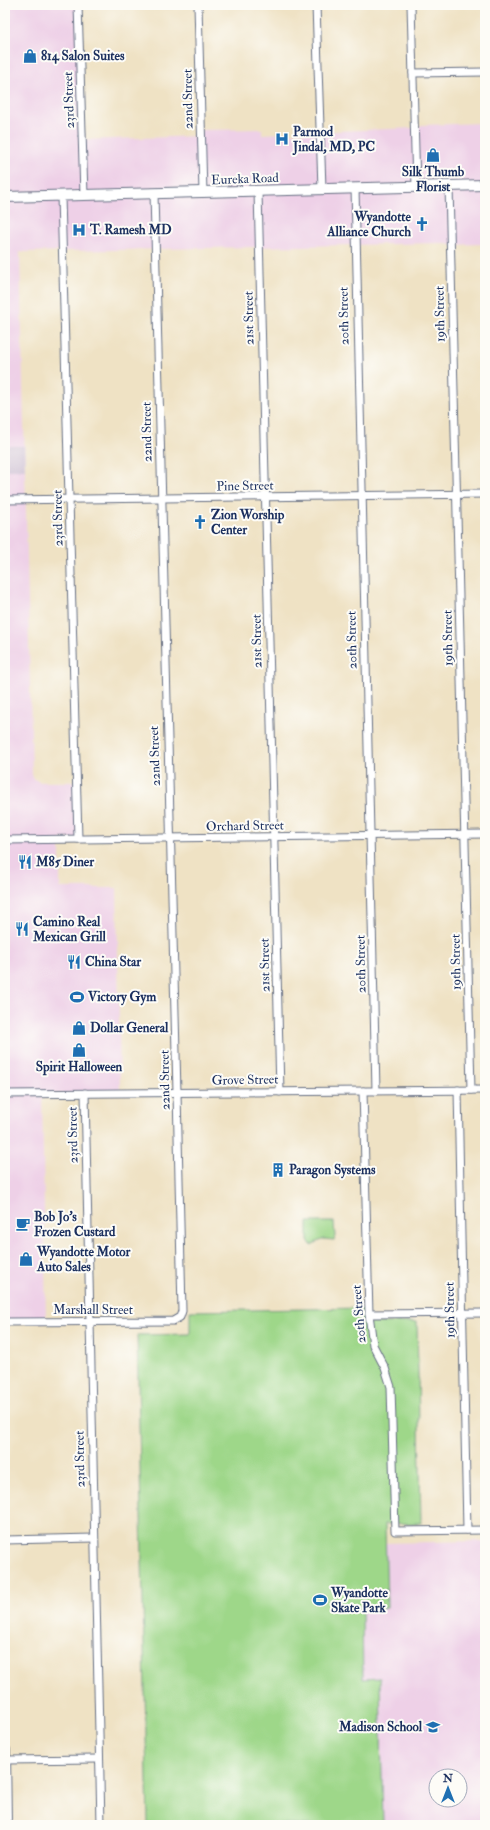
<svg xmlns="http://www.w3.org/2000/svg" width="490" height="1830" viewBox="0 0 490 1830" font-family="'IM FELL Double Pica',serif">
<style>
.built{fill:#eed0e7;fill-rule:evenodd}
.industrial{fill:#ccbed3}
.green{fill:#9ed789;stroke:#5c8374}
.lines{fill:none;stroke-linecap:round;stroke-linejoin:round}
.street-casing{stroke:#656e82;stroke-width:9}
.secondary-casing{stroke:#656e82;stroke-width:12}
.street{stroke:#fff;stroke-width:7}
.secondary{stroke:#fff;stroke-width:10}
.labels{text-anchor:middle;dominant-baseline:central;stroke-width:4;stroke-linejoin:round;paint-order:stroke}
.poi-label{font-size:13px;font-weight:bold;fill:#1b2f5e;stroke:#fdfcf7;text-anchor:start}
.street-label{font-size:13px;fill:#1b2f5e;stroke:#fdfcf7}
</style>
<rect width="100%" height="100%" fill="#fdfcf7"/>
<filter id="ink" filterUnits="userSpaceOnUse"><feTurbulence type="fractalNoise" baseFrequency=".025" numOctaves="2"/><feDisplacementMap in="SourceGraphic" scale="8" xChannelSelector="R" yChannelSelector="G"/><feConvolveMatrix kernelMatrix="1 2 1 2 8 2 1 2 1" color-interpolation-filters="sRGB"/></filter>
<filter id="wash" filterUnits="userSpaceOnUse"><feTurbulence type="fractalNoise" baseFrequency=".012" numOctaves="4" result="noise"/><feDisplacementMap in="SourceGraphic" scale="16" xChannelSelector="R" yChannelSelector="G"/><feGaussianBlur stdDeviation="0.9" result="paint"/><feColorMatrix in="noise" values="0 0 0 0 0 0 0 0 0 0 0 0 0 0 0 0 0 1.4 0 .05"/><feComposite in="paint" operator="in"/></filter>
<g filter="url(#wash)">
<rect width="100%" height="100%" fill="#efe2c4"/>
<g class="built">
<path d="M5,5h73l4,135 119,-4v-6l61,-1v5l153,-6 7,-3 63,-2v121l-35,1 -8,-2 -422,9 12,523 2,4 6,3h37l1,57h-18v49h57l3,205 -78,1 4,228h-41z"/>
<path d="M485,1541v284h-102l-3,-146h-17l-1,-71h25l-2,-65zM436,1776h24v24h-24z"/>
</g>
<path class="industrial" d="M5,446h19l1,24h-20z"/>
<g class="green">
<path d="M308,1222h26l1,15 -1,3 -10,-1 -13,6 -3,-5z"/>
<path d="M363,1308v15l54,-1 4,201 -36,1 2,84h-25l1,71 17,-1 3,147h-235l-11,-490 53,-1v-23z"/>
</g>
</g>
<g filter="url(#ink)">
<g class="lines">
<defs>
<g id="street">
<path d="M78,5l6,190"/>
<path d="M198,5l5,188"/>
<path d="M316,5l6,184"/>
<path d="M411,5l5,182"/>
<path d="M413,73l72,-1"/>
<path d="M449,186l22,904"/>
<path d="M355,188l21,903"/>
<path d="M258,191l22,901"/>
<path d="M61,196l17,643"/>
<path d="M5,500l480,-6"/>
<path d="M5,840l480,-6"/>
<path d="M458,1090l9,440"/>
<path d="M363,1091l6,223 4,31 12,23 6,19 4,144 90,-1"/>
<path d="M85,1093l16,732"/>
<path d="M5,1094l480,-4"/>
<path d="M369,1314l116,-1"/>
<path d="M5,1322l168,-1 7,-4 2,-6 -5,-219 -23,-898"/>
<path d="M5,1540l89,-2"/>
<path d="M5,1760l94,-1"/>
</g>
<g id="secondary">
<path d="M5,197l480,-12"/>
<path d="M5,1750l1,75"/>
</g>
</defs>
<use href="#street" class="street-casing"/>
<use href="#secondary" class="secondary-casing"/>
<use href="#street" class="street"/>
<use href="#secondary" class="secondary"/>
</g>
</g>
<defs>
<symbol id="shop-bare" viewBox="-9 -9 18 18"><path d="M-5-2.5h2.3a2.7 3.5 0 0 1 5.4 0H5L5.5 6h-11ZM-1.5-2.5h3a1.5 2.3 0 0 0-3 0Z" fill="#1f6fb2" stroke="#fdfcf7" stroke-width="2.5" paint-order="stroke"/></symbol>
<symbol id="hospital-bare" viewBox="-9 -9 18 18"><path d="M-5-5h3v3.5h4V-5h3V5h-3V1.5h-4V5h-3Z" fill="#1f6fb2" stroke="#fdfcf7" stroke-width="2.5" paint-order="stroke"/></symbol>
<symbol id="church-bare" viewBox="-9 -9 18 18"><path d="M-1.2-6h2.4v3.5h3.3v2.4h-3.3V6h-2.4V-.1h-3.3v-2.4h3.3Z" fill="#1f6fb2" stroke="#fdfcf7" stroke-width="2.5" paint-order="stroke"/></symbol>
<symbol id="restaurant-bare" viewBox="-9 -9 18 18"><path d="M-5-6h1v4h1v-4h1v4h1v-4h1v5L-1.5 .5V6h-2V.5L-5-1ZM5-6V6H3V1.5H1.5Q1.5-4 5-6Z" fill="#1f6fb2" stroke="#fdfcf7" stroke-width="2.5" paint-order="stroke"/></symbol>
<symbol id="stadium-bare" viewBox="-9 -9 18 18"><path d="M0-5a6.5 5 0 1 0 0 10a6.5 5 0 1 0 0-10ZM-3.5-1.8h7v3.6h-7Z" fill="#1f6fb2" stroke="#fdfcf7" stroke-width="2.5" paint-order="stroke"/></symbol>
<symbol id="building-bare" viewBox="-9 -9 18 18"><path d="M-4-6H4V6H1V3H-1V6H-4ZM-2.5-4.3h1.7v1.8h-1.7ZM.8-4.3h1.7v1.8H.8ZM-2.5-1h1.7V.8h-1.7ZM.8-1h1.7V.8H.8Z" fill="#1f6fb2" stroke="#fdfcf7" stroke-width="2.5" paint-order="stroke"/></symbol>
<symbol id="cafe-bare" viewBox="-9 -9 18 18"><path d="M-5.5-4.5H6V0H3Q3 3.5 0 3.5H-2.5Q-5.5 3.5-5.5 0ZM3-3.2v2h1.7v-2ZM-6 4.5H4V6H-6Z" fill="#1f6fb2" stroke="#fdfcf7" stroke-width="2.5" paint-order="stroke"/></symbol>
<symbol id="school-bare" viewBox="-9 -9 18 18"><path d="M0-5L7-2L0 1L-7-2ZM-4 1L0 2.5L4 1V4Q0 6-4 4Z" fill="#1f6fb2" stroke="#fdfcf7" stroke-width="2.5" paint-order="stroke"/></symbol>
</defs>
<g fill-rule="evenodd">
<use href="#shop-bare" x="20" y="46" width="20" height="20"/>
<use href="#hospital-bare" x="272" y="129" width="20" height="20"/>
<use href="#shop-bare" x="423" y="145" width="20" height="20"/>
<use href="#church-bare" x="412" y="214" width="20" height="20"/>
<use href="#hospital-bare" x="69" y="220" width="20" height="20"/>
<use href="#church-bare" x="190" y="512" width="20" height="20"/>
<use href="#restaurant-bare" x="15" y="852" width="20" height="20"/>
<use href="#restaurant-bare" x="12" y="919" width="20" height="20"/>
<use href="#restaurant-bare" x="64" y="952" width="20" height="20"/>
<use href="#stadium-bare" x="67" y="987" width="20" height="20"/>
<use href="#shop-bare" x="69" y="1018" width="20" height="20"/>
<use href="#shop-bare" x="69" y="1040" width="20" height="20"/>
<use href="#building-bare" x="268" y="1160" width="20" height="20"/>
<use href="#cafe-bare" x="13" y="1214" width="20" height="20"/>
<use href="#shop-bare" x="16" y="1249" width="20" height="20"/>
<use href="#stadium-bare" x="310" y="1590" width="20" height="20"/>
<use href="#school-bare" x="423" y="1717" width="20" height="20"/>
</g>
<g class="labels">
<g class="poi-label">
<text x="41" y="56">814 Salon Suites</text>
<text x="293" y="132">Parmod<tspan x="293" dy="15">Jindal, MD, PC</tspan></text>
<text x="433" y="172" text-anchor="middle">Silk Thumb<tspan x="433" dy="15">Florist</tspan></text>
<text x="411" y="217" text-anchor="end">Wyandotte<tspan x="411" dy="15">Alliance Church</tspan></text>
<text x="90" y="230">T. Ramesh MD</text>
<text x="211" y="515">Zion Worship<tspan x="211" dy="15">Center</tspan></text>
<text x="36" y="862">M85 Diner</text>
<text x="33" y="922">Camino Real<tspan x="33" dy="15">Mexican Grill</tspan></text>
<text x="85" y="962">China Star</text>
<text x="88" y="997">Victory Gym</text>
<text x="90" y="1028">Dollar General</text>
<text x="79" y="1067" text-anchor="middle">Spirit Halloween</text>
<text x="289" y="1170">Paragon Systems</text>
<text x="34" y="1217">Bob Jo's<tspan x="34" dy="15">Frozen Custard</tspan></text>
<text x="37" y="1252">Wyandotte Motor<tspan x="37" dy="15">Auto Sales</tspan></text>
<text x="331" y="1593">Wyandotte<tspan x="331" dy="15">Skate Park</tspan></text>
<text x="422" y="1727" text-anchor="end">Madison School</text>
</g>
<g class="street-label">
<text transform="translate(188 99) rotate(-91)">22nd Street</text>
<text transform="translate(69 100) rotate(-92)">23rd Street</text>
<text transform="translate(245 179) rotate(-2)">Eureka Road</text>
<text transform="translate(440 314) rotate(-91)">19th Street</text>
<text transform="translate(344 316) rotate(-91)">20th Street</text>
<text transform="translate(249 318) rotate(-91)">21st Street</text>
<text transform="translate(147 432) rotate(-91)">22nd Street</text>
<text transform="translate(245 486) rotate(-1)">Pine Street</text>
<text transform="translate(58 518) rotate(-91)">23rd Street</text>
<text transform="translate(448 638) rotate(-91)">19th Street</text>
<text transform="translate(352 640) rotate(-91)">20th Street</text>
<text transform="translate(257 641) rotate(-91)">21st Street</text>
<text transform="translate(155 756) rotate(-92)">22nd Street</text>
<text transform="translate(245 826) rotate(-1)">Orchard Street</text>
<text transform="translate(456 962) rotate(-91)">19th Street</text>
<text transform="translate(361 964) rotate(-91)">20th Street</text>
<text transform="translate(265 965) rotate(-91)">21st Street</text>
<text transform="translate(165 1080) rotate(-91)">22nd Street</text>
<text transform="translate(245 1080) rotate(-1)">Grove Street</text>
<text transform="translate(73 1135) rotate(-91)">23rd Street</text>
<text x="93" y="1310">Marshall Street</text>
<text transform="translate(450 1310) rotate(-91)">19th Street</text>
<text transform="translate(359 1314) rotate(-95)">20th Street</text>
<text transform="translate(80 1459) rotate(-91)">23rd Street</text>
</g>
</g>
<rect width="490" height="1830" fill="none" stroke="#fdfcf7" stroke-width="20"/>
<g transform="translate(448 1788)"><circle r="19" fill="#fdfcf7" stroke="#a3aaba"/>
<path d="M0-3L7 15L0 10L-7 15Z" fill="#1f6fb2"/>
<text y="-6" font-size="11" font-weight="bold" text-anchor="middle" fill="#1b2f5e">N</text>
</g>
</svg>
